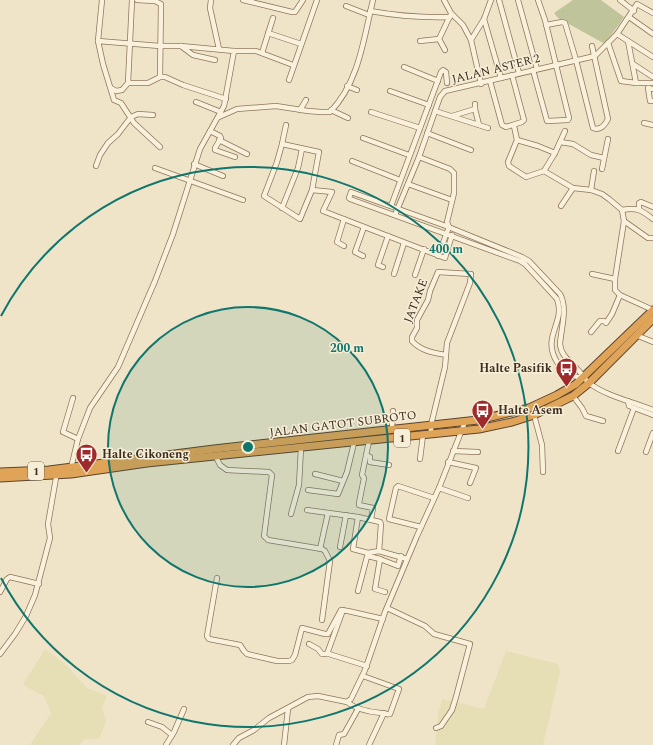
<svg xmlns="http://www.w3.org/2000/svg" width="653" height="745" viewBox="0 0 653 745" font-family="Spectral,serif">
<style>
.farmland{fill:#e6deb5}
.cemetery{fill:#bfc49a}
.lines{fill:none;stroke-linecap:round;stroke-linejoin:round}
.minor-casing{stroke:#8d765c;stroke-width:6}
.highway-casing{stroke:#5b4430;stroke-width:9}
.minor{stroke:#faf1dc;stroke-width:4.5}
.highway{stroke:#e0a458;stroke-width:7}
.ring{fill:none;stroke:#0f766e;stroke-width:2}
.labels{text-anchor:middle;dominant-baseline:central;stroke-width:3;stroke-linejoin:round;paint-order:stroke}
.shield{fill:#f7eed8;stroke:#756857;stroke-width:1}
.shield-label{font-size:11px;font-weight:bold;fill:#3d2e20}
.street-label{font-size:12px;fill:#3d2e20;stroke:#f7eed8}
.poi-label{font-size:12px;font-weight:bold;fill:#3d2e20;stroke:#f7eed8;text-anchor:start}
.centre{fill:#0f766e;stroke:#f7eed8;stroke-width:2}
.ring-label{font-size:12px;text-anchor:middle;font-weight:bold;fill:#0f766e;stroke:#f7eed8;stroke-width:3;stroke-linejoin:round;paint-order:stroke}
</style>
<rect width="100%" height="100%" fill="#f0e4c8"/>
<g class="farmland">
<path d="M45,649l22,17 20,22 20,8 -5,11 4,15 -7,17h-14l-6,6h-49l21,-32 -7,-17 -21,-11z"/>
<path d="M506,651l52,13 2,8 -17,73h-108l3,-31 4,-15 42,10z"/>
</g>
<path class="cemetery" d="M573,0h28l23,17 -19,27 -47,-26 -4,-5z"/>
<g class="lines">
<defs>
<g id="minor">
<path d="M137,0l18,1 6,3 -1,73"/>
<path d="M211,0l-1,8 9,41"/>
<path d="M243,0l49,12h3l8,-12"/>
<path d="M444,0l7,13 12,12 8,15 10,44"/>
<path d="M499,0l20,73"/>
<path d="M518,0l19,69"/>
<path d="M620,0l14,11"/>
<path d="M346,6l23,9"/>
<path d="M370,11c28,5 51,7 80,6"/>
<path d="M629,17l24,17"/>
<path d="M484,19l17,59"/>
<path d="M546,25l16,-3 3,1 11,37 17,68c7,3 12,-3 15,-9l-16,-73"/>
<path d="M268,33l33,11"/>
<path d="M617,34l20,-30 16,9"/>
<path d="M471,40l13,-21 7,-19"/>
<path d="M98,41l4,-41"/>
<path d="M420,41l19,-2"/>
<path d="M628,41l8,42"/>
<path d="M608,43l13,38 15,2h17"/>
<path d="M181,46l12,9 22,5"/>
<path d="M445,50l-6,-11 11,-23"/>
<path d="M234,51h22l37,14"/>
<path d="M262,53l11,-35"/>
<path d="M633,64l20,13"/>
<path d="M404,67l34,14"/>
<path d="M533,70l14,51 21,-1 1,-2 -24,-98 -7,-20"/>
<path d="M289,80l28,-80"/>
<path d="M490,81l12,44 4,2 16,-5 2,-2 -12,-45"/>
<path d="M128,83h20l12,-6h5l18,8 43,14"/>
<path d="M347,86l10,4"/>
<path d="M111,88l5,3 6,-1 6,-7 4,-83"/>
<path d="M653,89l-5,-1 2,13h3"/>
<path d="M390,91l39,14"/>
<path d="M196,102l25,10"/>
<path d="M475,104v5l4,16"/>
<path d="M300,110l6,-10"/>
<path d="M331,110l17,8"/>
<path d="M435,111l53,17"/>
<path d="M371,112l49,16"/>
<path d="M452,116l23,-7"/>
<path d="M219,117l18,-8 39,-3 32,5 13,1h9c29,-29 34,-75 43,-112"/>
<path d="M644,123l9,2"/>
<path d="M514,126l3,14 -9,22 1,4 17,11 18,-6 29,17 18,2 11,4 7,5 13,11 2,11 -9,58v11l5,5 33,15"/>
<path d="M210,131l10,5 1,2 -6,10v2l20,7"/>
<path d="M427,133l44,17"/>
<path d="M363,138l46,17"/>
<path d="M219,140l28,14"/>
<path d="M517,140l21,6 17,7"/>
<path d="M560,142l13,2 18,11 13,3"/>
<path d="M282,144l37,8 -7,38 -12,29 -36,-23 13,-34z"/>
<path d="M282,144l4,-19"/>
<path d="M419,157l31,12 4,4v20l-7,29 2,5 -11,29"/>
<path d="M352,161l48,19"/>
<path d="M194,164l29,12"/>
<path d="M96,166l4,-11 8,-12 10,-9 13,-17 7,-3 15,1"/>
<path d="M155,168l88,32"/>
<path d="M602,169l6,-30"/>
<path d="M544,171l11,-18 10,-22"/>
<path d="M408,184l44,16"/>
<path d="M312,190l20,2 -9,19 122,47 7,-23"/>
<path d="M591,190l3,-19"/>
<path d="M391,206l50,-134 2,-2 3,2 1,11"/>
<path d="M561,206l12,-18"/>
<path d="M282,208l16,-40 4,-19"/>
<path d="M639,209v-6l2,-1 12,5"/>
<path d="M622,210c15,-3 19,0 31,9"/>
<path d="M395,215l24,-58 21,-60 5,-6 150,-35 22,-22 36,23"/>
<path d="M344,219l-7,23 7,4"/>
<path d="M624,221l24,17h5"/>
<path d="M363,256l-8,-4 9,-25"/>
<path d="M383,267l-5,-2 10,-29"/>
<path d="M394,274l10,-31"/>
<path d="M592,274l23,5"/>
<path d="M415,275l9,-26"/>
<path d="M591,332l9,-11h4l2,2 6,-9 8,-19"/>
<path d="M636,335l17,7"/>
<path d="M583,378c-13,-2 -19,-5 -26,-16 -16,-26 9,-39 0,-63l-32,-35 -5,-3 -170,-62 -1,-1 2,-6 95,34 76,31 7,4 31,33c8,14 1,35 0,50 1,12 10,17 17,25 5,4 7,10 12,14 17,13 44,19 64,27"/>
<path d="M573,396l9,12 4,8 17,5"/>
<path d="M73,398l-10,34 15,7"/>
<path d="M628,401l1,5 24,9"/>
<path d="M534,415l8,30 1,27"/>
<path d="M392,429l1,-18"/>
<path d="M431,434v-9l14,-58 2,-24 23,-60 1,-9 -33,-2 -8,19 -2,9 -11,20v8l-5,9v4c9,10 22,12 34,14"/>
<path d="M369,441l-7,34 2,3 -5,25v2l14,3 -2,11"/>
<path d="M453,451l25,1"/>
<path d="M618,451l16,-43"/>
<path d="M646,452l7,-19"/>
<path d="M215,455l5,10 7,5 42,2 3,3 -8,61 4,4 54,9 3,2 5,10 -8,59"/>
<path d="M366,455l4,2v5l19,3"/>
<path d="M420,459l3,-24"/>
<path d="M448,462l28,6 -6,15"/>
<path d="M71,468l7,-29 12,-31 28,-41 37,-86 18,-47 27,-85 24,-43 10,-55 -53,-5h-21l-62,-5 5,23 11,36 7,3 13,20 26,24"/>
<path d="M315,474l28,7"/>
<path d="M439,488l29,10"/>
<path d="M308,490l30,4 9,-22 7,-29"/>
<path d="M307,510l51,7 22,5 1,2 -2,27"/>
<path d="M291,514l8,-29 2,-37"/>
<path d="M358,517l-5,32 15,4"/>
<path d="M421,527l-32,-8 7,-31 2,-2 36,12"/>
<path d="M340,547l6,-32"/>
<path d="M320,549l8,-36"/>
<path d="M368,556l12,3"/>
<path d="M217,578l-10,58 2,3 31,6 4,6 3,3 30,7h12l3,-1 3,-5 7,-27 23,6h3l13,-24 7,1 35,8"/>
<path d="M358,591l10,-38 11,-2 28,8"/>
<path d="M0,592l7,-13 3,-2 29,7"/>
<path d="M385,592l-10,-3 5,-30 18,7 3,-10"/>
<path d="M387,608l38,18 9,8 36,10 -14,53 -4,13 -11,16 -5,2"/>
<path d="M309,644l9,5 4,5h7l38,12"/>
<path d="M0,654l15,-20 11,-18 9,-21 15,-57 -2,-14 9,-52"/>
<path d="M327,654l16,-44"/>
<path d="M347,702c10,8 22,10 34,11 5,0 6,2 9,1l9,-25 -36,-13"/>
<path d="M148,722l14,5 10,8"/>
<path d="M166,745l8,-13 10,-23"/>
<path d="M233,745l6,-7 15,-8 15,-12 39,-21 10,-1 29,6 4,-3 14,-29 20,-58 32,-76 22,-48 26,-66"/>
<path d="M284,745l4,-36"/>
<path d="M336,745l3,-10 5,-1 14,-25"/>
<path d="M369,745l15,-32"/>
</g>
<g id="highway">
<path d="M0,472l49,-2 165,-21 264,-29 51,-12 28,-13 19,-11 77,-74"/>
<path d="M0,478l71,-4 76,-11 332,-34 33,-7 22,-7 39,-19 16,-13 64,-64"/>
</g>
</defs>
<use href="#minor" class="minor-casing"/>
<use href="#highway" class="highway-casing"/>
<use href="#minor" class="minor"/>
<use href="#highway" class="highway"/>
</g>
<circle cx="248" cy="447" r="140" fill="#0f766e" fill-opacity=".12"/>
<g class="ring">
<circle cx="248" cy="447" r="140"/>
<path d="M1 316A280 280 0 1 1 1 578"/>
</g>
<defs>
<symbol id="bus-pin" viewBox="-11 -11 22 30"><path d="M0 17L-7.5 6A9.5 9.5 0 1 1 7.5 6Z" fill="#9e2a2b" stroke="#f7eed8"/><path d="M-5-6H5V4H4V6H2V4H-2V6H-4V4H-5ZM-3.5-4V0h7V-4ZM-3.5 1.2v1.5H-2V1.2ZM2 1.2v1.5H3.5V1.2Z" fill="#fff"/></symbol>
</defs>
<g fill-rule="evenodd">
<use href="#bus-pin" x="554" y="356" width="25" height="34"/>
<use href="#bus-pin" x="470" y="398" width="25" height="34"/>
<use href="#bus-pin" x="74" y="442" width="25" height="34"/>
</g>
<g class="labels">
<g class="shield">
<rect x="394" y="429" width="16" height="18" rx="3"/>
<rect x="28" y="462" width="16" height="18" rx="3"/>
</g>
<g class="shield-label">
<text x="402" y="438">1</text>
<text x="36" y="471">1</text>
</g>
<g class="street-label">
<text transform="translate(496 69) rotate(-14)">JALAN ASTER 2</text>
<text transform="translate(416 301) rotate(-69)">JATAKE</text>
<text transform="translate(343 424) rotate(-7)">JALAN GATOT SUBROTO</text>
</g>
<g class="poi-label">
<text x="552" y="368" text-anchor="end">Halte Pasifik</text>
<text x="498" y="410">Halte Asem</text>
<text x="102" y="454">Halte Cikoneng</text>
</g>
</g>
<circle cx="248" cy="447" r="6" class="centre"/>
<g class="ring-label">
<text x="446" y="253">400 m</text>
<text x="347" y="352">200 m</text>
</g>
</svg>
